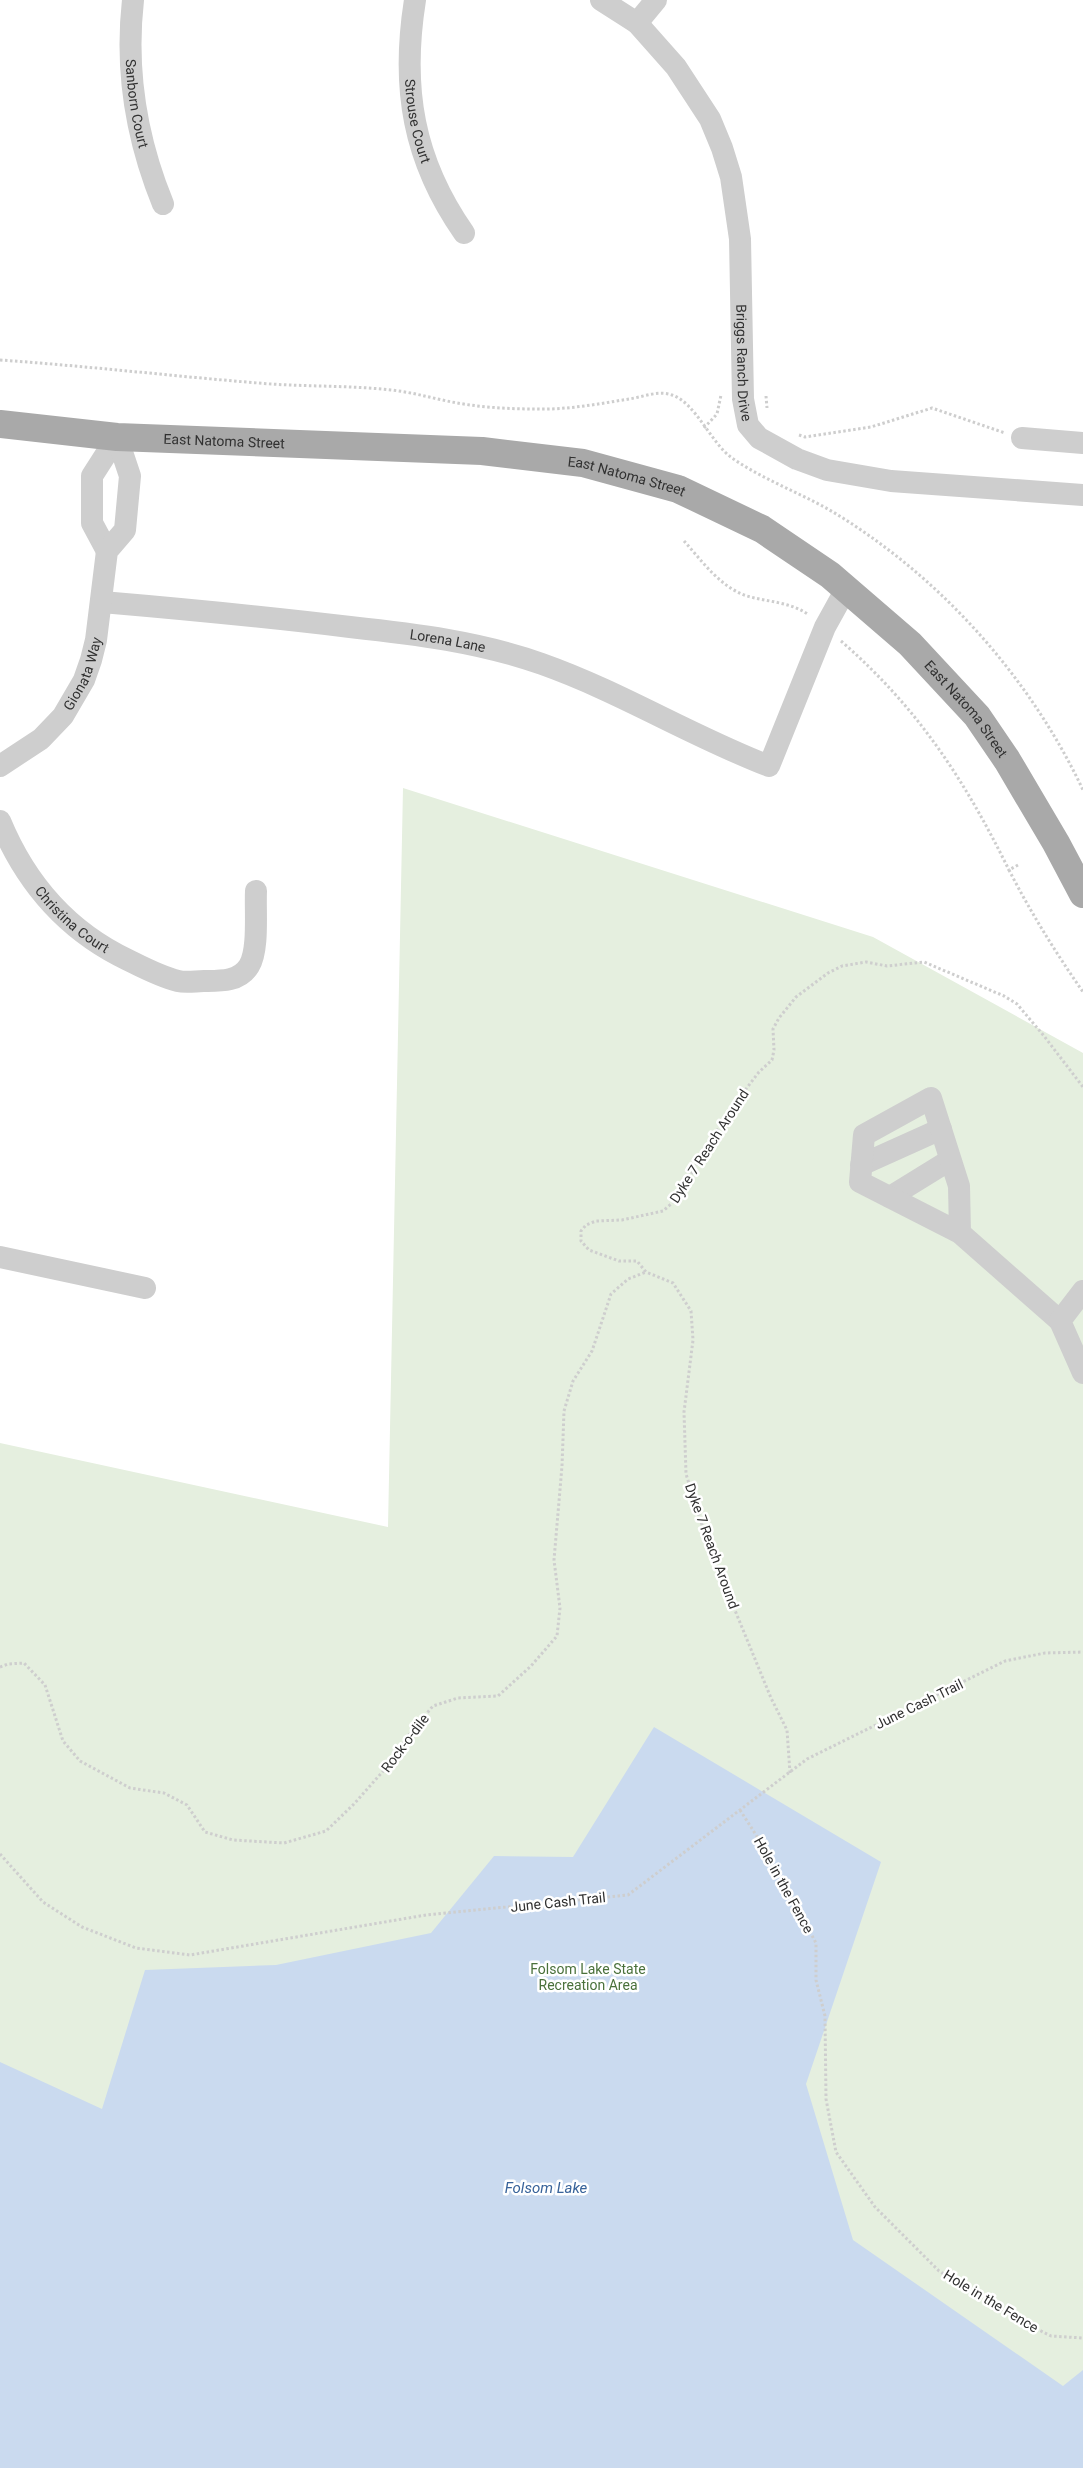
<svg xmlns="http://www.w3.org/2000/svg" width="1083" height="2468" viewBox="0 0 1083 2468" font-family="Roboto,sans-serif">
<style>
.green{fill:#e5efdf}
.water{fill:#cadaef}
.lines{fill:none;stroke-linecap:round;stroke-linejoin:round}
.path{stroke:#cecece;stroke-width:3;stroke-dasharray:2.5 2.5;stroke-linecap:butt}
.minor{stroke:#cecece;stroke-width:22}
.major{stroke:#a9a9a9;stroke-width:28}
.labels{text-anchor:middle;dominant-baseline:central;stroke-width:5;stroke-linejoin:round;paint-order:stroke}
.street-label{font-size:14px;fill:#313131;stroke:#fff}
.park-label{font-size:14px;fill:#4a713b;stroke:#fff}
.water-label{font-size:15px;font-style:italic;fill:#38639a;stroke:#fff}
</style>
<rect width="100%" height="100%" fill="#fff"/>
<path class="green" d="M403,788l470,149 210,116v1415h-1083v-1025l388,84z"/>
<path class="water" d="M654,1727l227,135 -75,222 47,156 210,146 20,-16v98h-1083v-406l102,47 43,-139 131,-5 155,-32 63,-77 79,1z"/>
<g class="lines">
<g class="path">
<path d="M0,360c86,6 172,16 258,23 44,4 89,2 133,7 19,2 37,7 56,11 28,6 59,8 88,8 31,1 63,-5 94,-10 14,-2 29,-9 43,-4 24,8 38,47 60,63 33,23 72,36 106,57 105,65 192,163 245,275"/>
<path d="M766,396l1,12"/>
<path d="M704,428l13,-14 4,-19"/>
<path d="M799,435l6,2 66,-10 61,-19 73,25"/>
<path d="M684,541c19,21 36,46 63,55 21,6 44,6 62,19"/>
<path d="M841,641c77,67 123,138 168,229"/>
<path d="M1018,865l-9,5c22,43 47,83 74,122"/>
<path d="M0,1667l8,-3 16,-1 21,22 18,56 17,20 50,27 34,5 23,12 18,27 28,8 51,3 42,-12 28,-27 31,-35 26,-37 22,-26 25,-8 40,-2 33,-30 26,-30 3,-28 -6,-48 8,-94 2,-55 9,-30 19,-30 19,-57 17,-15 18,-7"/>
<path d="M790,1773l-3,-43 -16,-32 -62,-151 -23,-73 -2,-62 9,-72 -2,-29 -18,-28 -27,-11 -9,-11h-18l-30,-11 -8,-9v-10l5,-6 10,-4 26,-1 41,-9 15,-13 32,-57 29,-43 20,-26 13,-12 2,-10 -1,-21 6,-11 17,-21 32,-24 14,-7 24,-4 21,4 37,-4 80,34 13,8 27,32 39,51"/>
<path d="M740,1810l27,42 49,91v37l9,36 1,83 10,53 39,55 64,64 74,46 38,19 32,2"/>
<path d="M0,1854l43,48 39,25 54,21 54,7 236,-40 202,-20 179,-136 198,-98 40,-8 38,-1"/>
</g>
<g class="minor">
<path id="s1" d="M133,0c-8,71 3,138 30,204"/>
<path id="s2" d="M415,0c-14,88 -2,160 49,233"/>
<path id="s3" d="M601,0l36,23 39,44 34,52 12,29 9,29 9,62 3,160 5,26 11,13 38,21 30,11 64,11 192,14"/>
<path d="M637,23l19,-23"/>
<path d="M1022,438l61,5"/>
<path d="M107,551l-15,-28v-47l25,-39"/>
<path id="s4" d="M102,602c82,7 165,15 248,25 65,7 130,15 192,37 79,28 149,72 227,102l56,-139 21,-38"/>
<path id="s5" d="M0,766l41,-27 22,-23 21,-36 7,-20 5,-20 11,-89 18,-21 5,-54 -13,-39"/>
<path id="s6" d="M0,821c26,63 67,110 128,139 16,8 33,17 50,21 8,2 18,0 26,0 16,0 35,1 45,-15 10,-16 6,-55 7,-75"/>
<path d="M861,1165l80,-36"/>
<path d="M890,1197l60,-37"/>
<path d="M960,1233l-1,-47 -28,-88 -67,37 -4,47 100,51 100,88"/>
<path d="M0,1257l145,31"/>
<path d="M1083,1291l-23,30 23,52"/>
</g>
<path class="major" id="s7" d="M0,424l117,13 365,14 101,12 95,26 84,40 68,46 80,69 67,72 30,44 49,83 27,51"/>
</g>
<g class="labels">
<g class="street-label">
<text stroke="none"><textPath href="#s1" startOffset="104">Sanborn Court</textPath></text>
<text stroke="none"><textPath href="#s2" startOffset="122">Strouse Court</textPath></text>
<text stroke="none"><textPath href="#s3" startOffset="412">Briggs Ranch Drive</textPath></text>
<text stroke="none"><textPath href="#s7" startOffset="225">East Natoma Street</textPath></text>
<text stroke="none"><textPath href="#s7" startOffset="630">East Natoma Street</textPath></text>
<text stroke="none"><textPath href="#s4" startOffset="348">Lorena Lane</textPath></text>
<text stroke="none"><textPath href="#s5" startOffset="128">Gionata Way</textPath></text>
<text stroke="none"><textPath href="#s7" startOffset="1050">East Natoma Street</textPath></text>
<text stroke="none"><textPath href="#s6" startOffset="124">Christina Court</textPath></text>
<text transform="translate(709 1146) rotate(-57)">Dyke 7 Reach Around</text>
<text transform="translate(712 1546) rotate(70)">Dyke 7 Reach Around</text>
<text transform="translate(919 1704) rotate(-26)">June Cash Trail</text>
<text transform="translate(405 1743) rotate(-53)">Rock-o-dile</text>
<text transform="translate(784 1885) rotate(61)">Hole in the Fence</text>
<text transform="translate(558 1902) rotate(-6)">June Cash Trail</text>
<text transform="translate(991 2301) rotate(31)">Hole in the Fence</text>
</g>
<g class="park-label">
<text x="588" y="1969">Folsom Lake State<tspan x="588" dy="16">Recreation Area</tspan></text>
</g>
<g class="water-label">
<text x="546" y="2188">Folsom Lake</text>
</g>
</g>
</svg>
